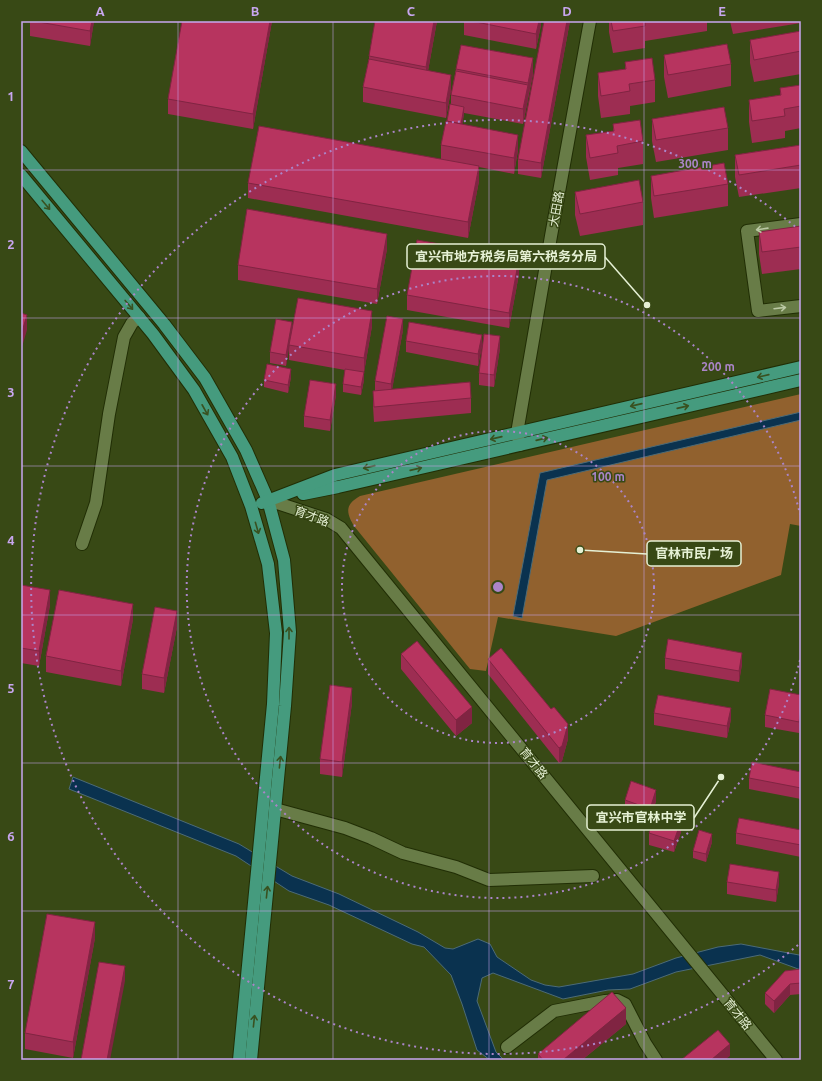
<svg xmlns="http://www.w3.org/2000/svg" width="822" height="1081" viewBox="0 0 822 1081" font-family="Ubuntu,'Noto Sans SC',sans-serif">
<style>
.green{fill:#91612e}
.water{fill:#0a324f;stroke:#4c6b77}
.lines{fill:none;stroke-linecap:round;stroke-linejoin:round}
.minor-casing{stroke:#212e05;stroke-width:14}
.major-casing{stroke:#212e05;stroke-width:14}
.minor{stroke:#687c47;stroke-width:12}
.major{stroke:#459b7e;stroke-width:12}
.wall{fill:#9d2d52}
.shaded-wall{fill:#802442}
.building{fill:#b7345f;stroke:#802442}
.oneway{stroke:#395120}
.oneway2{stroke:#bac8a3}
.grid{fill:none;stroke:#c8a6ef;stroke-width:1;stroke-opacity:0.55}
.ring{fill:none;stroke:#ab85c9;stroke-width:2;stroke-dasharray:2 4}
.labels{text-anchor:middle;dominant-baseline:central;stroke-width:3;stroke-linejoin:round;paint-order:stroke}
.street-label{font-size:12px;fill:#e6f1d5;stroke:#384915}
.centre{fill:#ab85c9;stroke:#384915;stroke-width:2}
.ring-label{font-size:12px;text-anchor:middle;font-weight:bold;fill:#ab85c9;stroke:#384915;stroke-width:3;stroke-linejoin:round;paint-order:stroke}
.leader{fill:none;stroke:#e6f1d5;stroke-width:1.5}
.callout-dot{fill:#e6f1d5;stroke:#384915;stroke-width:1.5}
.callout{fill:#384915;stroke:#e6f1d5;stroke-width:1.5}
.callout-label{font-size:13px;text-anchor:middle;font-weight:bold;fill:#e6f1d5}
.neatline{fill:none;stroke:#c8a6ef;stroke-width:1.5}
.grid-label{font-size:13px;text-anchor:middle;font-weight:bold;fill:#c8a6ef}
</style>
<rect width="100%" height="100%" fill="#384915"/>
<path class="green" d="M801,394v132l-11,-2 -9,51 -165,61 -118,-19 -12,54 -16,-2 -116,-143c-4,-7 -9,-16 -3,-23 2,-3 6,-5 9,-7z"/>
<g class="water">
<path d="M801,412v8l-254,60 -25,138 -9,-2 27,-143z"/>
<path d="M73,777l166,67 53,32 47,18 79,38 27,16 8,1 25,-10 12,5 7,13 34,23 14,5 14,2 74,-13 43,-16 42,-11 23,-3 58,11 2,1v14l-41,-15 -84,17 -46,17 -22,1 -45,9 -70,-26 -11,5 -5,23 19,51 8,8h-14l-13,-10 -15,-46 -11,-29 -27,-28 -12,-3 -83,-39 -40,-14 -53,-35 -167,-67z"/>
</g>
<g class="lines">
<defs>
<g id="minor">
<path d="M801,224l-54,7 11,80 43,-5"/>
<path d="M520,445l-3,-12 34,-197 39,-215"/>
<path d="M268,500l58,19 15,9 435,532"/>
<path d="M82,544l14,-41 13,-89 15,-77 8,-14 7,-6"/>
<path d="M275,809l70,19 26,10 32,15 53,14 33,13 104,-4"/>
<path d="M507,1047l47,-36 51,-10 12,-1 8,4 20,39 11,17"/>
</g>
<g id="major">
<path d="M21,151l143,173 41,54 41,72 22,50 16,60 6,72 -5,74 -34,354"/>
<path d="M21,175l132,159 41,56 38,67 19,49 17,58 8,69 -3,71 -34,356"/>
<path d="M303,494l35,-7 463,-107"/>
<path d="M262,503l73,-28 466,-108"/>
</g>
</defs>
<use href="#minor" class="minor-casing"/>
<use href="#major" class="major-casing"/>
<use href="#minor" class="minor"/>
<use href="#major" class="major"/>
</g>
<g class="wall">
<path d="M30,21h64l-4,25 -60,-10z"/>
<path d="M272,21l-19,108 -85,-15v-15z"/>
<path d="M437,21l-9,50 23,19 -5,28 -83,-16v-15l6,-28v-3z"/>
<path d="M464,21h77v4l-5,24 -72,-14z"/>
<path d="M570,21l-29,157 -23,-4v-15z"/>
<path d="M609,21h98v10l-62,10v7l-32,5 -4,-21z"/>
<path d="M730,21h71v2l-68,11z"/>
<path d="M801,31v43l-47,8 -4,-19v-23z"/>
<path d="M664,55l67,9v22l-63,12 -4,-21z"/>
<path d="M625,62l30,18v22l-25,4v8l-29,4 -3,-22v-23l27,-4z"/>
<path d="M456,69l77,5 -10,50 -59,-11 -2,11 56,26 -4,24 -35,-7v14l-11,57 -220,-40v-15l193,-24v-14l10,-41v-9z"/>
<path d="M801,85v43l-16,3v7l-33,5 -3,-21v-22l31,-5v-7z"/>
<path d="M652,119l76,9v22l-72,12 -4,-21z"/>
<path d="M613,124l30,17v23l-25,4v7l-28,5 -4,-23v-22l27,-4z"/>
<path d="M801,145v43l-62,9 -4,-20v-22z"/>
<path d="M651,176l77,8v22l-74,12 -3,-20z"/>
<path d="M575,192l68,10v23l-63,11 -5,-21z"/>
<path d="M801,226v43l-39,5 -3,-20v-22z"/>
<path d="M387,249l-10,55 -139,-24v-15z"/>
<path d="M519,274l-10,54 -102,-18v-15z"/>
<path d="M372,326l-8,46v8l-3,15 -18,-3v-8l2,-14 -56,-10v-14l-3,20 -16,-3v-11l22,-19z"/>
<path d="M403,330l-11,59 79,9v15l-97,9 -1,-16v-15h2v-10z"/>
<path d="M406,341l76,5 -4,20 -72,-14z"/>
<path d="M500,348l-6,39 -15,-2v-12z"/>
<path d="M291,377l-3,16 -24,-6v-7z"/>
<path d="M336,395l-6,36 -26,-4v-11z"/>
<path d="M21,585l29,20 -11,61 -18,-3z"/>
<path d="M133,619l-12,67 -75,-14v-16z"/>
<path d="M177,627l-13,66 -22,-4v-15z"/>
<path d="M401,654l71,69 -16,13 -55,-67z"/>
<path d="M665,658l77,6 -3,18 -74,-13z"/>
<path d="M488,659l63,50 17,30 -6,22 -3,2 -71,-89z"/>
<path d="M801,695l-2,38 -34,-6v-12z"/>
<path d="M352,703l-10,74 -22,-3v-15z"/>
<path d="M654,713l77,6 -4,19 -73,-13z"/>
<path d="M801,772v27l-52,-10v-11z"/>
<path d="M625,800l31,1 -6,19 -25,-8z"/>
<path d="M801,830v27l-65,-13v-11z"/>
<path d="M681,832l-7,20 -25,-7v-12z"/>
<path d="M712,842l-6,20 -13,-4v-7z"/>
<path d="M727,882l52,1 -3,19 -49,-8z"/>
<path d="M95,938l-22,120 -48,-9v-16z"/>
<path d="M801,969v25l-11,1 -16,18 -9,-9v-11z"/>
<path d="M626,1024l-44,36h-44v-6z"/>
</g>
<g class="shaded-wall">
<path d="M92,21h2l-4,25v-15z"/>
<path d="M270,21h2l-19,108v-15z"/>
<path d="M434,21h3l-11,61v-15z"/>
<path d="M539,21h2v4l-5,24v-15z"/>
<path d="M567,21h3l-29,157v-15z"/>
<path d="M533,58v16l-5,24v-15z"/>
<path d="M451,75v15l-5,28v-15z"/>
<path d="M528,85v15l-5,24v-15z"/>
<path d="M464,107v8l-4,22v-8z"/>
<path d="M518,135v15l-4,24v-16z"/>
<path d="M479,166v15l-11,57v-16z"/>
<path d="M387,234v15l-10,55v-15z"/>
<path d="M519,258v16l-10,54v-15z"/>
<path d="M372,311v15l-8,47v-15z"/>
<path d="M27,315v15l-6,20v-15z"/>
<path d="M403,319v11l-12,66v-12z"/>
<path d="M292,322v11l-6,33v-11z"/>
<path d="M482,335v11l-4,20v-12z"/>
<path d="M500,336v12l-6,39v-12z"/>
<path d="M291,369v8l-3,16v-8z"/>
<path d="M364,372v8l-3,15v-8z"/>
<path d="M336,384v11l-6,36v-11z"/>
<path d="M50,590v15l-11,61v-15z"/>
<path d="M133,604v15l-12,67v-15z"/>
<path d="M177,611v16l-13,66v-15z"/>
<path d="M742,653v11l-3,18v-11z"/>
<path d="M352,688v15l-10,74v-15z"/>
<path d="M472,707v16l-16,13v-16z"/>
<path d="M731,708v11l-4,19v-12z"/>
<path d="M801,709v11l-2,13v-11z"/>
<path d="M568,724v15l-6,22 -3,2v-15z"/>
<path d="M656,790v11l-6,19v-11z"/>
<path d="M681,821v11l-7,20v-11z"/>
<path d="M712,834v8l-6,20v-8z"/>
<path d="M779,872v11l-3,19v-12z"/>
<path d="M95,922v16l-22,120v-16z"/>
<path d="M125,966v15l-15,79h-3z"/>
<path d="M790,984v11l-16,18v-12z"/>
<path d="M626,1008v16l-44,36h-19z"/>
<path d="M730,1044v12l-5,4h-14z"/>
</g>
<g class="building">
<path d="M33,21h59l-2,10z"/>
<path d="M182,21h88l-17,93 -85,-15z"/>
<path d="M375,21h59l-8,46 -57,-11z"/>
<path d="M471,21h68l-3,13z"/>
<path d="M544,21h23l-26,142 -23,-4z"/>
<path d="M611,21h34v5l-32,5z"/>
<path d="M801,31v20l-47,9 -4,-20z"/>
<path d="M727,44l4,20 -63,11 -4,-20z"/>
<path d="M461,45l72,13 -5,25 -72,-14z"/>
<path d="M652,58l3,22 -26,4 1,7 -29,5 -3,-23 28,-4 -1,-7z"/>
<path d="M369,59l82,16 -5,28 -83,-16z"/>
<path d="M456,71l72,14 -5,24 -72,-14z"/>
<path d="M801,85v21l-17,3 1,7 -33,5 -3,-21 32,-5 -1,-7z"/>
<path d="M450,104l14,3 -3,17 -14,-3z"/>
<path d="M724,107l4,21 -72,12 -4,-21z"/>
<path d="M640,120l3,21 -26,5 1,7 -28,5 -4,-23 28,-4 -1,-7z"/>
<path d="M446,121l72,14 -4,23 -73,-13z"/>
<path d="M259,126l220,40 -11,56 -220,-39z"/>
<path d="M801,145v20l-62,10 -4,-20z"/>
<path d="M724,163l4,21 -74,12 -3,-20z"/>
<path d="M639,180l4,22 -63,12 -5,-22z"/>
<path d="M247,209l140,25 -10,55 -139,-24z"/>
<path d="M801,226v21l-39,5 -3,-20z"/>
<path d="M417,240l102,18 -10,55 -102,-18z"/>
<path d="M298,298l74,13 -8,47 -75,-13z"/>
<path d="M21,313l6,2 -6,20z"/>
<path d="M387,316l16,3 -12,65 -16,-3z"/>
<path d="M276,319l16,3 -6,33 -16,-3z"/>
<path d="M409,322l73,13 -4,19 -72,-13z"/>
<path d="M484,334l16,2 -6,39 -15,-2z"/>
<path d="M267,364l24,5 -3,16 -24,-5z"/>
<path d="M345,369l19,3 -3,15 -18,-3z"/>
<path d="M310,380l26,4 -6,36 -26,-4z"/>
<path d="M470,382l1,16 -97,9 -1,-16z"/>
<path d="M21,585l29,5 -11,61 -18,-3z"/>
<path d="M59,590l74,14 -12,67 -75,-15z"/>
<path d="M155,607l22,4 -13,67 -22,-4z"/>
<path d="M668,639l74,14 -3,18 -74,-13z"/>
<path d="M417,641l55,66 -16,13 -55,-66z"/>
<path d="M501,648l50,61 3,-2 14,17 -6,22 -3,2 -71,-89z"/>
<path d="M330,685l22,3 -10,74 -22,-3z"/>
<path d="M770,689l31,6v14l-2,13 -34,-7z"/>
<path d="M658,695l73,13 -4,18 -73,-13z"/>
<path d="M752,762l49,10v16l-52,-10z"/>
<path d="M631,781l25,9 -6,19 -25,-9z"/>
<path d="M655,813l26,8 -7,20 -25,-8z"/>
<path d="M739,818l62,12v15l-65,-12z"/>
<path d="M699,830l13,4 -6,20 -13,-3z"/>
<path d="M730,864l49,8 -3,18 -49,-8z"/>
<path d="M47,914l48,8 -22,120 -48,-9z"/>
<path d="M99,962l26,4 -18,94h-26z"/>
<path d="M801,969v14l-11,1 -16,17 -9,-8 20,-22z"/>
<path d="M612,992l14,16 -63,52h-20l-5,-6z"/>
<path d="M718,1030l12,14 -19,16h-30z"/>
</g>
<defs><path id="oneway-shaft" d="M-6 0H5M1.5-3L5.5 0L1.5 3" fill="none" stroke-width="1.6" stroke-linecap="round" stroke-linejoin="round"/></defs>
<g class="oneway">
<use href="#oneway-shaft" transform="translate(46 205) rotate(50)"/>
<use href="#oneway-shaft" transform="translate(129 305) rotate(50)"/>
<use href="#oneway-shaft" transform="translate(763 376) rotate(167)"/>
<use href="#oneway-shaft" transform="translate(636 405) rotate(167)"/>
<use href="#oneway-shaft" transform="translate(683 407) rotate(-13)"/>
<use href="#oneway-shaft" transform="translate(205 410) rotate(61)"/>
<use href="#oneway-shaft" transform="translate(496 438) rotate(167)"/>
<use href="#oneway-shaft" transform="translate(542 439) rotate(-13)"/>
<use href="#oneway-shaft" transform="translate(369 467) rotate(167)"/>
<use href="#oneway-shaft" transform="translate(416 469) rotate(-13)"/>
<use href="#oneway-shaft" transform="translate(257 528) rotate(74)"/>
<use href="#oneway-shaft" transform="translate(289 633) rotate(-90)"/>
<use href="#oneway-shaft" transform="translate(280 762) rotate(-84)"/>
<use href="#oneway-shaft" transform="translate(267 892) rotate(-84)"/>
<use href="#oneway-shaft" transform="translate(254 1021) rotate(-84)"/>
</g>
<g class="oneway2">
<use href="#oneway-shaft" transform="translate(762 229) rotate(172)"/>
<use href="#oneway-shaft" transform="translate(780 308) rotate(-7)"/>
</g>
<path class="grid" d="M178,21v1039M333,21v1039M489,21v1039M644,21v1039M21,170h780M21,318h780M21,466h780M21,615h780M21,763h780M21,911h780"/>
<g class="ring">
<circle cx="498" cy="587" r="156"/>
<path d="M800 660A311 311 0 1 1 800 514"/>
<path d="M798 945A467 467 0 1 1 798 229"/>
</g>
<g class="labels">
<g class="street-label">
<text transform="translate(556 209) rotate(-80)">大田路</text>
<text transform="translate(312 516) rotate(20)">育才路</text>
<text transform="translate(534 763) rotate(51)">育才路</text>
<text transform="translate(738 1014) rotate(51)">育才路</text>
</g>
</g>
<circle cx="498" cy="587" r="6" class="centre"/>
<g class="ring-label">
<text x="695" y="168">300 m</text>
<text x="718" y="371">200 m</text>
<text x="608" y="481">100 m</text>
</g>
<path class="leader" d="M647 305L605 257M580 550L647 554M721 777L694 818"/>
<g class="callout-dot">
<circle cx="647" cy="305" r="4"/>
<circle cx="580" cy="550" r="4"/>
<circle cx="721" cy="777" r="4"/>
</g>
<g class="callout">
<rect x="407" y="244" width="198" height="25" rx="4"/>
<rect x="647" y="541" width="94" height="25" rx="4"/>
<rect x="587" y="805" width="107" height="25" rx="4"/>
</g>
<g class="callout-label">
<text x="506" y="261">宜兴市地方税务局第六税务分局</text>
<text x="694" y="558">官林市民广场</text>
<text x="641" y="822">宜兴市官林中学</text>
</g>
<rect width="822" height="1081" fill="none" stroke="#384915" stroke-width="44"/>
<rect x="22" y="22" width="778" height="1037" class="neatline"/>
<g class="grid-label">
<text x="100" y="16">A</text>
<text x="255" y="16">B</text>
<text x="411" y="16">C</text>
<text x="567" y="16">D</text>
<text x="722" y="16">E</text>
<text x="11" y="101">1</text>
<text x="11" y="249">2</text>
<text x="11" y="397">3</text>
<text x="11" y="545">4</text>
<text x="11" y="693">5</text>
<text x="11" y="841">6</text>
<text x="11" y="989">7</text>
</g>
</svg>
